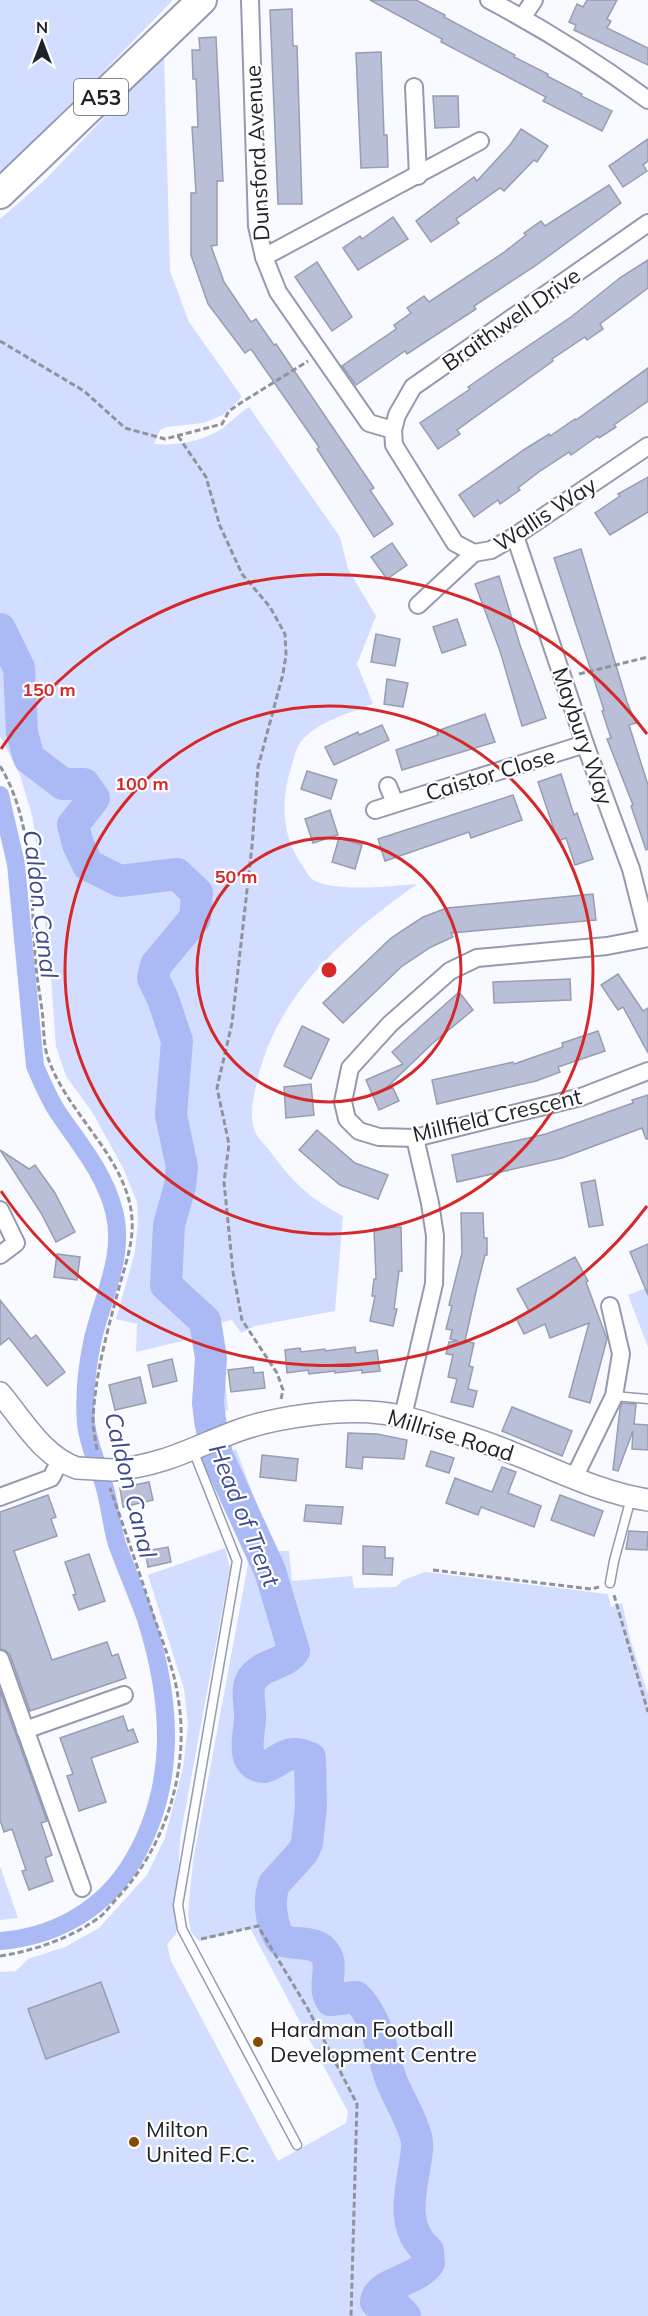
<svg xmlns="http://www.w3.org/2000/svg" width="648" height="2316" viewBox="0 0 648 2316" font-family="Mulish,sans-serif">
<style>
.green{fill:#d3ddff}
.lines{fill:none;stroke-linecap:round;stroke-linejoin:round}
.canal{stroke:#abbaf5;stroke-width:18}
.river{stroke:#abbaf5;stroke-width:32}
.building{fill:#b9bfd6;stroke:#979db3;stroke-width:1.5}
.service-casing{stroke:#949ab0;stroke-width:11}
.minor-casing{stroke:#949ab0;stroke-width:20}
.tertiary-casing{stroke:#949ab0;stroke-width:24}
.trunk-casing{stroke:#949ab0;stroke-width:32}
.path{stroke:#92939a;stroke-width:3;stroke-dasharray:6 3;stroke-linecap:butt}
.service{stroke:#fff;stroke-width:8}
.minor{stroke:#fff;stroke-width:16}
.tertiary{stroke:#fff;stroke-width:21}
.trunk{stroke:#fff;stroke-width:28}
.tertiary-bridge-casing{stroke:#949ab0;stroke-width:24;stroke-linecap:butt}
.tertiary-bridge{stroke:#fff;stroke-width:21}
.ring{fill:none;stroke:#d62828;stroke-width:3}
.poi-dot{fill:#864c01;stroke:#fff;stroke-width:2}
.labels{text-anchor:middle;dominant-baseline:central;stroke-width:4.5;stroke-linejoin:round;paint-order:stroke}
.shield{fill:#fff;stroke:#63646a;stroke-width:1.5}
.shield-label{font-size:21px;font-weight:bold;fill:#20222a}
.street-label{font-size:22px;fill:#20222a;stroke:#fff}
.poi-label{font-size:22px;fill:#20222a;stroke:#fff;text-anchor:start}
.water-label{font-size:24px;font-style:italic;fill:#3d4a8f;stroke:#fff}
.centre{fill:#d62828;stroke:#fff;stroke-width:3}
.ring-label{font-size:18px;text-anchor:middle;font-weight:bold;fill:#d62828;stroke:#fff;stroke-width:4.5;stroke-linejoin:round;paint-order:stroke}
</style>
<rect width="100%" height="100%" fill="#f9faff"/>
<g class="green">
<path d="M0,0h173l-73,75 -100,97z"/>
<path d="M164,54l6,217 19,51 53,75 -19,18 -20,8 -36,4 -7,3 -6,14c23,2 50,-3 69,-16 9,-7 16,-15 26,-21l91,130 8,32 28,47 -19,48 16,40c-25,10 -60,18 -75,42 -3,6 -5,16 -7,22 -11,35 -9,70 13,100 2,3 5,9 8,11 19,14 81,7 105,5 -70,50 -141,110 -160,198 -4,16 -8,34 -2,50 3,6 10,13 14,18 24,32 38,47 74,66l-8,95 -80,15 -14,7 -9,-13 -13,3 9,87 -27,10 -5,-82 -60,14 1,-28 -21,-5 19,-67 3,-31 -1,-19 -14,-34 -29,-53 -28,-39 -10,-29 -6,-82 -17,-146 -13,-44 -20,-39v-517l46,-40z"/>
<path d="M648,1287v60l-20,-52z"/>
<path d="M236,1449l38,102h15l3,30 60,-5 2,12 42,-1 7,-7 22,-8 183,22 3,13 11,-4 9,39 17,52v622h-648v-344l16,-1 12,-12 37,-12 34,-19 48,-53 18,-37 18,-70 5,-43 -4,-36 -36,-114 77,-27 5,20 -50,270 -4,96 -9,10 4,17 107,200 68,-38 2,-11 -98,-184 -51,13 -8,-9 -3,-17 5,-54 55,-297 -5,-31 -36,-75z"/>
<path d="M0,1866l18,52 -18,2z"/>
</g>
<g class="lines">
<path class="canal" d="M0,795l16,69 19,202c7,16 13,31 22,45 22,33 47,61 57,100 12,46 -13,88 -22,132 -5,24 -8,54 -6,80 2,22 12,41 18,62 6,19 7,40 13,59 9,25 20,50 29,75 27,86 32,173 -19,251 -29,43 -76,67 -127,71"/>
<path class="river" d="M0,629l19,39 3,65 7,25 34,26h21l10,14 -21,27 5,19 10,21 32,16 57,-7 20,19 -2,25 -39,47 -3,13 10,21 14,42 -6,74 11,52 -2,19 -11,39 -3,60 39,36 6,37 -3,45 2,17 7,35 53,116 24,80c-11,15 -31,12 -42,28 -7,11 -1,29 -2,41 -1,15 -10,46 14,47 18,-5 21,-20 46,-9l1,49 -4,36 -4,9 -29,32c-6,17 -3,41 7,56 13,6 29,0 41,10 15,13 -1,35 9,50l25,-3c23,22 25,57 36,85 7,18 19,35 24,55 3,9 0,18 -1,27 -5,31 -14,64 13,87l1,12c-14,19 -51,19 -53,39l8,6h13l8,8"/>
</g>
<g class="building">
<path d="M370,0h46l29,15 -1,2 71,38 -1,2 34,17 -1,2 35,18 -1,2 31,15 -10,20 -59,-30 3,-4 -105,-55 1,-3z"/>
<path d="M587,0h30l-10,19 4,2 -4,7 41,20v17l-74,-35 2,-5 -7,-3 8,-18 6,3z"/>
<path d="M292,9l1,37h4l5,158h-24l-8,-194z"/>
<path d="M216,37l7,144h-6v64l-6,1 13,36 27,40 5,-3 18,26 2,-1 98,144 -4,2 23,34 -19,13 -57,-88 2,-2 -68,-98 -6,4 -37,-49 -17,-49v-62h5l-4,-66h6l-2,-48h-3l-1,-29h8l-1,-12z"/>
<path d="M381,52l3,83h3l1,32 -27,1 -5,-115z"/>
<path d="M433,96h25l1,31 -24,1z"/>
<path d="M521,129l27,17 -11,16 -3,-2 -30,31 -4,-3 -44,31 3,4 -28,19 -15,-21 58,-44 3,4 33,-36z"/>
<path d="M648,139v22l-5,4 4,6 -24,16 -14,-21z"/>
<path d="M609,185l12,18 -86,63 -61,40 2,3 -69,45 -2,-3 -49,34 -14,-19 54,-37 -2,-4 17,-12 -4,-5 17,-12 5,6 74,-49 23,-18 -2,-2 17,-12 4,5z"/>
<path d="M393,217l15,22 -50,31 -15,-22 17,-12 2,3z"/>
<path d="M648,260v28l-48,36 3,5 -16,11 -2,-3 -33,22 1,2 -96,69 3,4 -22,15 -18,-26 50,-34 -2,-2 26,-18 77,-52 50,-40z"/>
<path d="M317,262l35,55 -20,14 -37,-54z"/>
<path d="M648,368v33l-34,24 2,2 -17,11 -1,-2 -27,19 -2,-3 -29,19 -22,17 2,2 -20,14 -2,-4 -24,17 -15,-22 66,-46 24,-15 1,2 25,-17 1,1z"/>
<path d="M648,477v35l-38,23 -15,-22 25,-17 -2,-2z"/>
<path d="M392,543l15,22 -20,14 -16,-22z"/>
<path d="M581,549l46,153 9,21 -7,2 19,60v64l-2,1 -15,-44 2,-1 -26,-66 4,-1 -9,-27 2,-1 -50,-152z"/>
<path d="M499,576l21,69 26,73 -24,8 -22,-75 -25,-67z"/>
<path d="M457,619l9,26 -24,8 -9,-26z"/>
<path d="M376,634l24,5 -5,27 -24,-4z"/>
<path d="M387,679l21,4 -5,24 -19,-3z"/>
<path d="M485,714l10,28 -93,28 -6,-20 42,-15 -1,-4z"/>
<path d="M382,725l7,15 -55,25 -9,-18 33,-15 1,3z"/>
<path d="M307,771l30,9 -6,19 -30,-10z"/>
<path d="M561,774l13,41 3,-2 16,46 -18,6 -9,-27 -8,3 -20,-59z"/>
<path d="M513,795l9,25 -51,18 -2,-6 -84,29 -7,-22z"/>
<path d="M330,810l8,25 -25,8 -8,-24z"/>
<path d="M339,838l23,7 -7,24 -23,-7z"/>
<path d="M593,894l3,26 -145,13 2,4 -22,10 -30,20 -58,56 -20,-20 68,-65 32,-21 24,-9z"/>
<path d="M618,974l25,37 5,-3v45l-25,-46 -5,3 -17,-25z"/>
<path d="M570,979l1,21 -77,3 -1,-21z"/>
<path d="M459,992l14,18 -40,33 -48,46 8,-1 6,13 -20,9 -13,-30 37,-16 -11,-12z"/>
<path d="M302,1026l27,13 -18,40 -27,-13z"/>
<path d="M598,1031l7,20 -47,16 2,5 -24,9 -99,23 -5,-24 81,-18 1,2 49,-17 -1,-4z"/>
<path d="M311,1084l3,31 -28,3 -2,-31z"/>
<path d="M648,1095v44h-2l-4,-11 -80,30 -105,24 -5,-27 94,-21 87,-31 -1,-3z"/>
<path d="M317,1130l38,33 33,12 -10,24 -38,-14 -41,-35z"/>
<path d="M0,1150l29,19 6,-4 20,28 20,39 -19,10 -15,-29z"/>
<path d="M595,1180l8,45 -14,2 -8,-44z"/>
<path d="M461,1213h22l1,25h3v17h-2l-8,32 -12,54 9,2 -5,23 4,1 -5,22 9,2 -4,16 -22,-5 6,-23 -9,-2 5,-22 -7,-1 3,-12 9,-1 -8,-2 2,-9 -6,-1 6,-23 -3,-1 13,-52z"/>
<path d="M401,1227l1,44h-3l-5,38h3l-4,17 -23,-5 5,-25h-3l2,-17h2l-2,-50z"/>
<path d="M648,1244v51l-18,-43z"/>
<path d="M57,1254l23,3 -3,23 -23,-3z"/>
<path d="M575,1257l13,24 -2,1 21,57 -17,64 -21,-6 20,-74 -39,15 -5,-14 -21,10 -8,-16 13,-7 -12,-22z"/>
<path d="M0,1300l31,39 5,-4 29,37 -18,14 -38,-48 -9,7z"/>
<path d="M355,1347l1,6 21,-3 3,21 -18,2v-3l-27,3v-2l-26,3 -1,-4 -21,3 -2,-23 15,-2 1,4 24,-3v2z"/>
<path d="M172,1359l5,22 -24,6 -5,-22z"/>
<path d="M253,1367l1,6 9,-1 2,16 -34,4 -3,-22z"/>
<path d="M140,1377l6,26 -31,7 -6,-25z"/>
<path d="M622,1403l14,1 -2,20 14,1v25l-16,-1 1,-18 -15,40 -5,-1 7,-61z"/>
<path d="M512,1407l60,24 -10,25 -60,-25z"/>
<path d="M348,1433l29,1 30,6 -3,19 -41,-2 -1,12 -16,-2z"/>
<path d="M431,1451l23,7 -5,15 -23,-7z"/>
<path d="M262,1455l36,4 -2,22 -36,-4z"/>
<path d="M502,1467l14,5 -8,21 33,13 -7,21 -53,-20 -3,8 -32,-12 9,-25 37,14z"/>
<path d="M149,1482l4,18 -30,7 -3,-19z"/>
<path d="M48,1495l8,22 -5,2 6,17 -43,15 38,109 55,-18 5,14 6,-2 8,24 -96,33 -20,-56 -4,-4 -6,-2v-137z"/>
<path d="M560,1495l43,16 -9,25 -43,-16z"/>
<path d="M306,1505l37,2 -2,17 -37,-3z"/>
<path d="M629,1531l19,1 -1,18 -21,-1z"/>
<path d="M363,1546l22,1v11h8l-1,17 -29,-1z"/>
<path d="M168,1547l3,15 -23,5 -3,-16z"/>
<path d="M89,1554l16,47 -26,9 -6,-15 3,-1 -11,-32z"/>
<path d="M0,1690l47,131 -6,2 11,32 -7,3 8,23 -24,9 -7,-19 4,-1 -14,-41 -8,3 -4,-12z"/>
<path d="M123,1716l5,15 5,-2 5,13 -47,16 15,44 -27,9 -12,-35 6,-2 -13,-36z"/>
<path d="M101,1982l18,50 -73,27 -18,-50z"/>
</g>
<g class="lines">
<defs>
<g id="service">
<path d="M614,1396l34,3"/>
<path d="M193,1450l44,111 -59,344 4,24 115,216"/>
<path d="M610,1583l4,-22 17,-63"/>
</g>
<g id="minor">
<path d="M250,0l7,226 7,31 14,35 91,131 24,7 1,15 61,98 19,10"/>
<path d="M489,0c55,29 109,63 159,100"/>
<path d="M522,18l12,-18"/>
<path d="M414,87l4,89"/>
<path d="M264,257l216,-116"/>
<path d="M393,430l4,-15 16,-28 235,-164"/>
<path d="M515,536l70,208 46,125 17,67"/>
<path d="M418,605l56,-52 17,-3 24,-14 133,-90"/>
<path d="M388,786l7,17"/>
<path d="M375,810l210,-66"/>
<path d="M648,938l-41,8 -130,12 -27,13 -60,53 -40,44 -7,34 4,17 12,12 20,6 36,1 166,-41 67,-26"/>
<path d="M0,1210l16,33 -16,12"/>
<path d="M403,1416l31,-132 1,-48 -5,-33 -15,-65"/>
<path d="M574,1478l40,-82 7,-42 -11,-48"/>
<path d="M0,1497l51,-19 9,-17"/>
<path d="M0,1659l82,229"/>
<path d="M25,1730l99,-35"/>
</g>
<g id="tertiary">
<path d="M0,1393c22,26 43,64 77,75"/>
<path d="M112,1470c50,-4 80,-22 125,-39 38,-14 103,-23 144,-18 20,2 38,8 57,14 26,8 52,16 77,27 44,17 86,39 133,46"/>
</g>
<path id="trunk" d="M0,194l202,-194"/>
</defs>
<use href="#service" class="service-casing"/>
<use href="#minor" class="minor-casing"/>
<use href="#tertiary" class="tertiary-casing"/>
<use href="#trunk" class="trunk-casing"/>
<g class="path">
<path d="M0,341l84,50 41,37 40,11 57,-15 7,-13 10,-7 69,-43"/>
<path d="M178,436l28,41 14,49 22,48 28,33 15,27 1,21 -3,19 -25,93 -6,79 -20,177 -15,65 12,56 -5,38 9,90 9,48 35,53 6,17 -2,9"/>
<path d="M579,674l69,-17"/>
<path d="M0,766c35,57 30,134 36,199 1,15 4,30 6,45 2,15 1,31 5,45 18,58 81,102 85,164 2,25 -9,52 -15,76 -11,41 -22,82 -24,124 0,11 3,22 4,32"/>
<path d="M433,1570l158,19 8,-2"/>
<path d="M614,1595l34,117"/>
<path d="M201,1939l57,-13 50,83 49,95 -6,212"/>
<path d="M0,1956c34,-5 74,-19 101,-40 7,-6 12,-14 18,-20 48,-52 71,-129 59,-199 -4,-29 -16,-56 -25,-83 -14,-42 -28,-84 -43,-126"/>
</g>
<use href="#service" class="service"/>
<use href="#minor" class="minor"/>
<use href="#tertiary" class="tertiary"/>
<use href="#trunk" class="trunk"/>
<defs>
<path id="tertiary-bridge" d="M77,1468l35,2"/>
</defs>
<use href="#tertiary-bridge" class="tertiary-bridge-casing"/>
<use href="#tertiary-bridge" class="tertiary-bridge"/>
</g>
<g class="ring">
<circle cx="329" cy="970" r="132"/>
<circle cx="329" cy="970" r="264"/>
<path d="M647 1206A396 396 0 0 1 1 1191M1 749A396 396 0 0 1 647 734"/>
</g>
<g class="poi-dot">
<circle cx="258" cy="2042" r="6"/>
<circle cx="134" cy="2142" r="6"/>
</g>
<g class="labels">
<rect class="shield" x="74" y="79" width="54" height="36" rx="4.5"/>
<g class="shield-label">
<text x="101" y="97">A53</text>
</g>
<g class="street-label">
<text transform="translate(257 153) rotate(-93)">Dunsford Avenue</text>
<text transform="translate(511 319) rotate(-35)">Braithwell Drive</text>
<text transform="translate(545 514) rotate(-33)">Wallis Way</text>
<text transform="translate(583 736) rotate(71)">Maybury Way</text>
<text transform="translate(490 774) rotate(-17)">Caistor Close</text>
<text transform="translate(497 1115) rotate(-13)">Millfield Crescent</text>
<text transform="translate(451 1435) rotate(17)">Millrise Road</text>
</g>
<g class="poi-label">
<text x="270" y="2029">Hardman Football<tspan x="270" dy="25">Development Centre</tspan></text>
<text x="146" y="2129">Milton<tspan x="146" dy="25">United F.C.</tspan></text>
</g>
<g class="water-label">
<text transform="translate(41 904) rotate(83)">Caldon Canal</text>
<text transform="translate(131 1485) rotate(76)">Caldon Canal</text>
<text transform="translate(245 1515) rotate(68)">Head of Trent</text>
</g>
</g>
<circle cx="329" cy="970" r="9" class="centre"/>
<g class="ring-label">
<text x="49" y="696">150 m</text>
<text x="142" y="790">100 m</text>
<text x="236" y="883">50 m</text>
</g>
<g transform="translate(42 42)" stroke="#ffffff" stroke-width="4.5" paint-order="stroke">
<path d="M0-4.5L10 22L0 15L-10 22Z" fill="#20222a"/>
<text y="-9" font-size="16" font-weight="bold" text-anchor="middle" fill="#20222a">N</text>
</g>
</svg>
